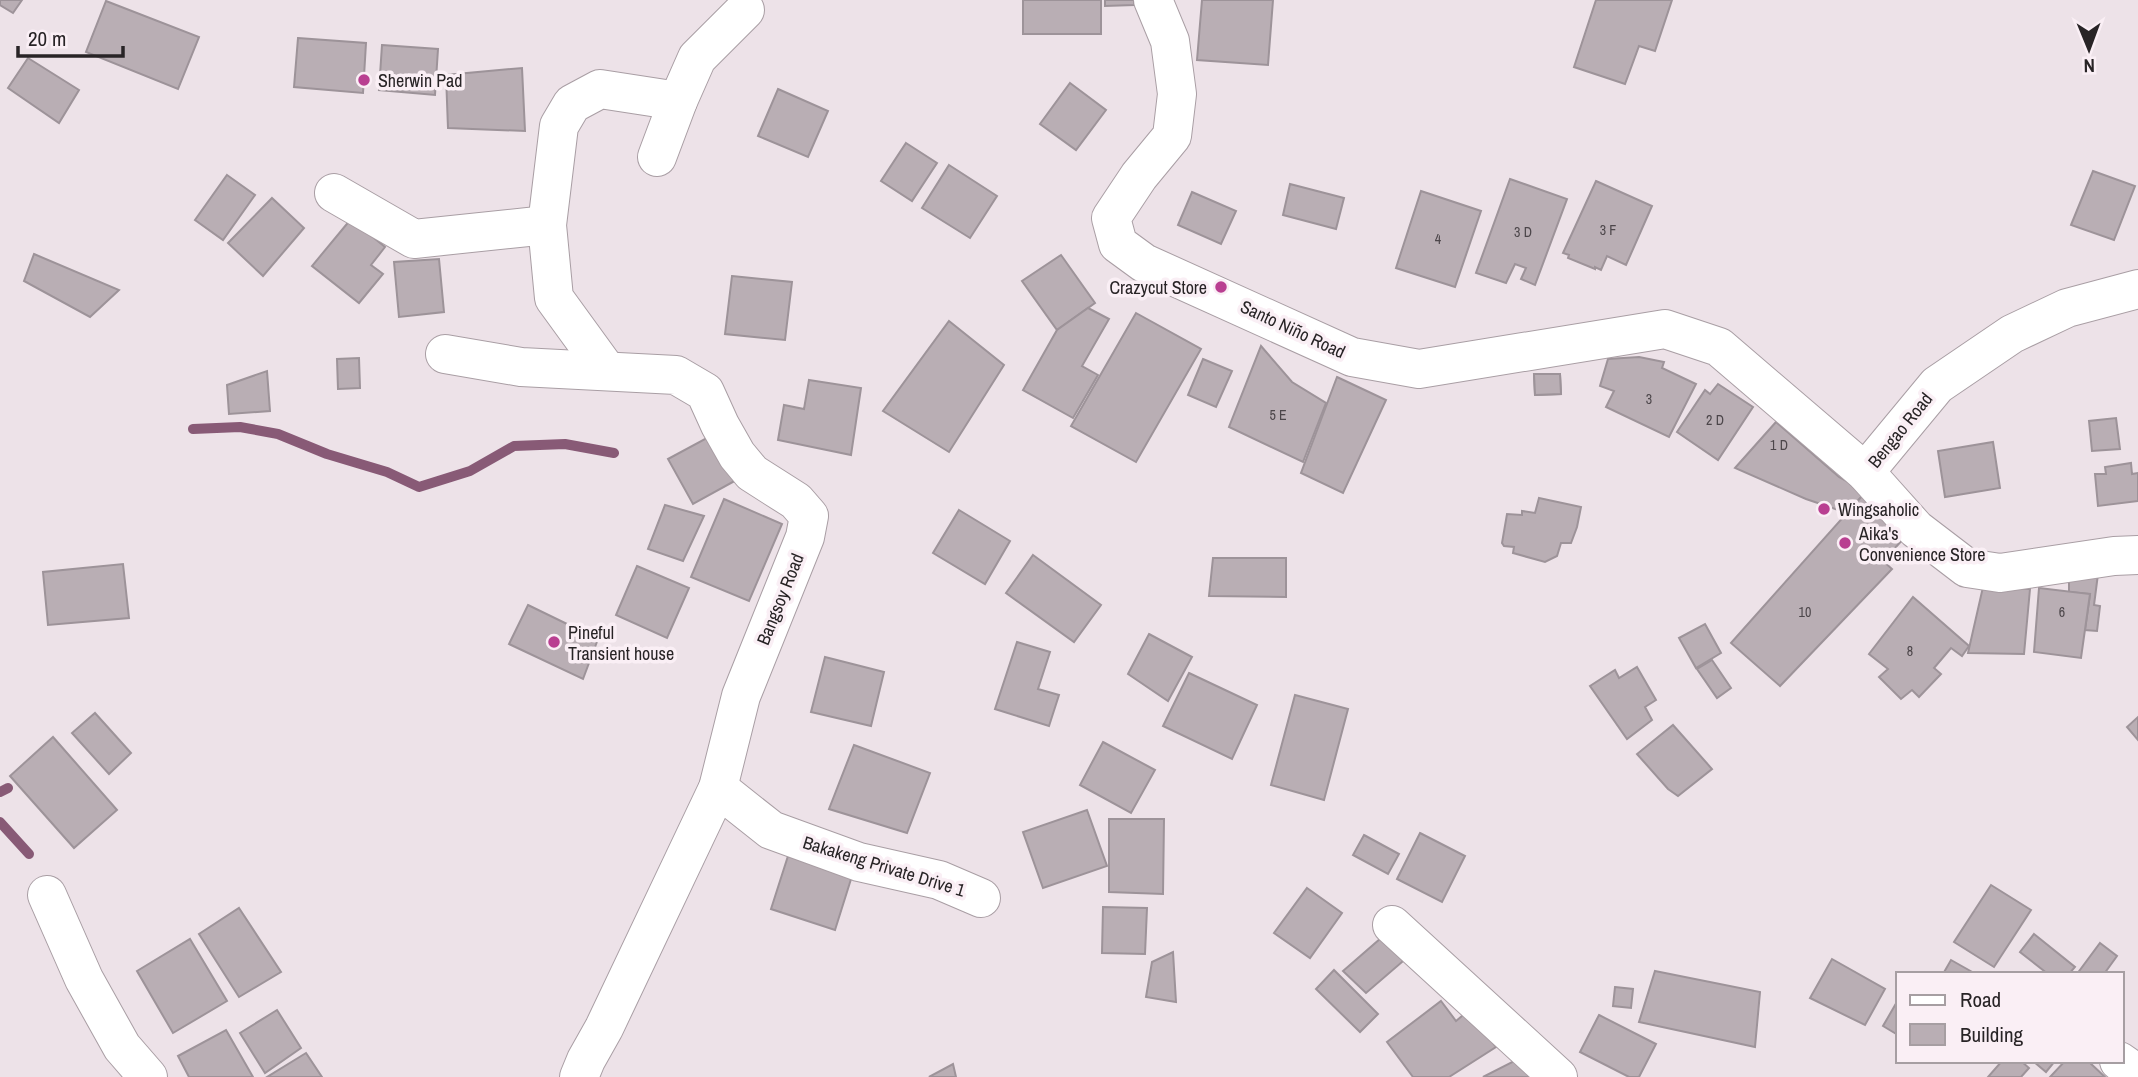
<svg xmlns="http://www.w3.org/2000/svg" width="2138" height="1077" viewBox="0 0 2138 1077" font-family="'Archivo Narrow',sans-serif">
<style>
.lines{fill:none;stroke-linecap:round;stroke-linejoin:round}
.stream{stroke:#885a76;stroke-width:10}
.building{fill:#b9aeb4;stroke:#9d9399;stroke-width:2}
.minor-casing{stroke:#a99ea4;stroke-width:40}
.minor{stroke:#fff;stroke-width:38}
.poi-dot{fill:#b93f91;stroke:#faeff5;stroke-width:2.5}
.labels{text-anchor:middle;dominant-baseline:central;stroke-width:7;stroke-linejoin:round;paint-order:stroke}
.number-label{font-size:14px;fill:#4c464a}
.poi-label{font-size:18px;fill:#282426;stroke:#faeff5;text-anchor:start}
.street-label{font-size:18px;fill:#282426;stroke:#faeff5}
</style>
<rect width="100%" height="100%" fill="#ede2e8"/>
<g class="lines">
<g class="stream">
<path d="M193,429l47,-2 38,7 49,20 60,18 32,15 51,-16 44,-25 51,-2 49,9"/>
<path d="M0,792l8,-4"/>
<path d="M0,822l29,32"/>
</g>
</g>
<g class="building">
<path d="M0,0h22l-9,13 -13,-8z"/>
<rect x="1023" y="0" width="78" height="34"/>
<path d="M1105,0h29v5l-29,1z"/>
<path d="M1202,0h71l-5,65 -71,-5z"/>
<path d="M1596,0h76l-17,51 -16,-5 -14,38 -51,-17z"/>
<path d="M106,1l93,36 -21,52 -92,-37z"/>
<path d="M298,38l68,5 -3,50 -69,-6z"/>
<path d="M382,45l56,4 -3,46 -56,-5z"/>
<path d="M28,58l51,32 -20,33 -51,-35z"/>
<path d="M522,68l3,63 -77,-3 -2,-53z"/>
<path d="M1070,83l36,27 -30,40 -36,-26z"/>
<path d="M778,89l50,22 -20,46 -50,-21z"/>
<path d="M906,143l31,20 -25,38 -31,-20z"/>
<path d="M949,165l48,31 -27,42 -48,-30z"/>
<path d="M2093,171l42,15 -21,54 -43,-15z"/>
<path d="M227,175l28,20 -32,45 -28,-20z"/>
<path d="M1510,179l57,20 -32,86 -14,-6 5,-11 -11,-4 -9,19 -30,-10z"/>
<path d="M1596,181l56,25 -26,59 -19,-9 -6,14 -6,-3v2l-27,-11 1,-3 -6,-2z"/>
<path d="M1290,184l54,14 -8,31 -53,-14z"/>
<path d="M1421,191l60,20 -26,76 -59,-19z"/>
<path d="M1192,192l44,19 -15,33 -43,-19z"/>
<path d="M272,198l32,30 -41,48 -35,-33z"/>
<path d="M351,219l34,28 -14,18 12,9 -24,29 -47,-37z"/>
<path d="M34,254l85,36 -29,27 -66,-36z"/>
<path d="M1061,255l34,48 -38,27 -35,-49z"/>
<path d="M439,259l5,53 -45,5 -5,-55z"/>
<path d="M732,276l60,6 -7,58 -60,-6z"/>
<path d="M1088,308l21,11 -27,47 16,9 -25,43 -50,-28 34,-60z"/>
<path d="M1136,313l65,36 -65,113 -65,-36z"/>
<path d="M949,321l55,44 -55,87 -66,-41z"/>
<path d="M1261,346l31,36 34,21 -23,59 -74,-35z"/>
<path d="M1639,357l25,5 -2,6 34,16 -27,53 -63,-30 8,-16 -14,-5 8,-27z"/>
<path d="M359,358l1,30 -22,1 -1,-30z"/>
<path d="M1203,359l29,12 -16,36 -28,-12z"/>
<path d="M267,371l3,40 -41,3 -2,-29z"/>
<path d="M1534,374h26l1,20 -26,1z"/>
<path d="M1534,374h26l1,20 -26,1z"/>
<path d="M1337,377l49,23 -43,93 -42,-20z"/>
<path d="M809,380l52,8 -10,67 -73,-15 6,-35 20,4z"/>
<path d="M1718,384l35,23 -35,53 -41,-28 28,-42 5,4z"/>
<path d="M2116,418l4,31 -28,2 -3,-30z"/>
<path d="M1776,422l63,55 15,8 9,10 -16,18 -41,-14 -71,-31z"/>
<path d="M716,433l24,45 -47,26 -25,-45z"/>
<path d="M1993,442l7,46 -55,9 -7,-46z"/>
<path d="M2131,463l1,11 6,-1v28l-40,5 -3,-32h11l-1,-7z"/>
<path d="M1863,495l43,41 -23,25 9,8 -112,117 -49,-43z"/>
<path d="M1539,498l42,9 -4,20 -6,16h-10l-4,13 -12,6 -32,-9 1,-6 -10,-1 -2,-3 5,-29 15,1v-4l13,2z"/>
<path d="M724,499l58,25 -33,77 -58,-24z"/>
<path d="M665,505l39,11 -21,45 -35,-12z"/>
<path d="M959,510l51,31 -25,43 -52,-31z"/>
<path d="M1033,555l68,50 -27,37 -68,-49z"/>
<path d="M1213,558h73v39l-77,-1z"/>
<path d="M123,564l6,54 -81,7 -5,-53z"/>
<path d="M637,566l52,22 -22,50 -51,-23z"/>
<path d="M2098,574l-4,31 6,1 -3,25 -12,-1 5,-36 -21,-2v-14z"/>
<path d="M1983,587l47,2 -6,65 -56,-1z"/>
<path d="M2039,588l51,6 -9,64 -47,-6z"/>
<path d="M1913,597l56,49 -7,10 -11,-8 -17,20 7,6 -22,23 -7,-7 -11,9 -22,-22 9,-8 -19,-15z"/>
<path d="M528,605l70,34 -15,40 -74,-35z"/>
<path d="M1705,624l16,29 -25,15 -17,-30z"/>
<path d="M1149,634l43,23 -24,44 -40,-27z"/>
<path d="M1017,642l33,10 -12,37 21,6 -10,31 -54,-17z"/>
<path d="M825,657l59,15 -13,54 -60,-14z"/>
<path d="M1712,660l19,28 -14,10 -20,-29z"/>
<path d="M1637,667l19,33 -11,7 7,13 -25,19 -37,-53 25,-16 4,8z"/>
<path d="M1189,673l68,32 -25,54 -69,-33z"/>
<path d="M1295,695l53,14 -24,91 -53,-15z"/>
<path d="M95,713l36,40 -22,21 -37,-41z"/>
<path d="M2138,717v23l-11,-13z"/>
<path d="M1673,725l39,44 -34,27 -10,-7 -31,-35z"/>
<path d="M53,737l64,73 -43,38 -64,-72z"/>
<path d="M1103,742l52,28 -24,43 -51,-28z"/>
<path d="M854,745l76,28 -23,60 -78,-24z"/>
<path d="M1087,810l20,56 -64,22 -20,-56z"/>
<path d="M1109,819h55l-1,75 -54,-2z"/>
<path d="M1420,833l45,23 -23,46 -45,-23z"/>
<path d="M1364,835l35,19 -11,20 -35,-19z"/>
<path d="M788,856l64,20 -17,54 -64,-21z"/>
<path d="M1991,885l40,25 -37,57 -40,-25z"/>
<path d="M1307,888l35,25 -32,45 -36,-25z"/>
<path d="M1103,907l44,1 -2,46 -43,-1z"/>
<path d="M239,908l42,64 -42,25 -40,-63z"/>
<path d="M1388,932l21,24 -43,37 -23,-22z"/>
<path d="M2034,934l41,33 -6,7h-21l-28,-22z"/>
<path d="M190,939l37,62 -54,32 -36,-62z"/>
<path d="M2100,943l17,13 -13,18h-27z"/>
<path d="M1173,952l3,50 -30,-5 6,-35z"/>
<path d="M1832,959l53,30 -20,36 -55,-27z"/>
<path d="M1951,960l23,13v1h-31z"/>
<path d="M1334,970l44,44 -18,18 -44,-43z"/>
<path d="M1655,971l105,21 -5,55 -116,-25z"/>
<path d="M1615,987l18,2 -2,19 -18,-2z"/>
<path d="M1898,1000v35l-15,-9z"/>
<path d="M1441,1001l15,20 12,-10 28,36 -47,30h-36l-26,-35z"/>
<path d="M277,1010l24,38 -36,25 -25,-40z"/>
<path d="M1599,1015l57,29 -17,33h-10l-49,-25z"/>
<path d="M226,1030l27,47h-64l-11,-21z"/>
<path d="M306,1053l16,24h-55z"/>
<path d="M1522,1057l10,20h-49z"/>
<path d="M2002,1061h19l8,7 -8,9h-33z"/>
<path d="M2033,1061h22l-9,11z"/>
<path d="M2065,1061h23l17,16h-55z"/>
<path d="M953,1064l3,13h-27z"/>
</g>
<g class="lines">
<defs>
<g id="minor">
<path d="M1153,0l17,41 7,53 -5,42 -33,40 -28,42 7,26 26,19 208,94 67,12 246,-40 54,18 146,125 51,57 51,39 33,5 114,-17 24,-1"/>
<path d="M657,157l21,-56 19,-43 48,-48"/>
<path d="M334,193l80,46 133,-14"/>
<path d="M445,354l76,13 155,8 29,17 15,33 17,30 15,18 44,28 13,15 -4,21 -64,159 -23,92 -114,240 -18,32 -7,17"/>
<path d="M607,371l-53,-73 -7,-73 12,-99 13,-22 28,-15 78,12"/>
<path d="M1865,472l72,-87 75,-51 55,-26 71,-19"/>
<path d="M718,788l53,42 88,32 80,18 42,18"/>
<path d="M47,895l37,84 38,68 26,30"/>
<path d="M1392,925l166,152"/>
<path d="M2119,1061l19,13"/>
</g>
</defs>
<use href="#minor" class="minor-casing"/>
<use href="#minor" class="minor"/>
</g>
<g class="poi-dot">
<circle cx="364" cy="80" r="7"/>
<circle cx="1221" cy="287" r="7"/>
<circle cx="1824" cy="509" r="7"/>
<circle cx="1845" cy="543" r="7"/>
<circle cx="554" cy="642" r="7"/>
</g>
<g class="labels">
<g class="number-label">
<text x="1608" y="230">3 F</text>
<text x="1523" y="232">3 D</text>
<text x="1438" y="239">4</text>
<text x="1649" y="399">3</text>
<text x="1278" y="415">5 E</text>
<text x="1715" y="420">2 D</text>
<text x="1779" y="445">1 D</text>
<text x="1805" y="612">10</text>
<text x="2062" y="612">6</text>
<text x="1910" y="651">8</text>
</g>
<g class="poi-label">
<text x="378" y="80">Sherwin Pad</text>
<text x="1207" y="287" text-anchor="end">Crazycut Store</text>
<text x="1838" y="509">Wingsaholic</text>
<text x="1859" y="533">Aika's<tspan x="1859" dy="21">Convenience Store</tspan></text>
<text x="568" y="632">Pineful<tspan x="568" dy="21">Transient house</tspan></text>
</g>
<g class="street-label">
<text transform="translate(1293 329) rotate(25)">Santo Niño Road</text>
<text transform="translate(1900 430) rotate(-51)">Bengao Road</text>
<text transform="translate(780 599) rotate(-68)">Bangsoy Road</text>
<text transform="translate(884 866) rotate(17)">Bakakeng Private Drive 1</text>
</g>
</g>
<rect x="1896" y="972" width="228" height="91" fill="#faeff5" stroke="#a69ea2" stroke-width="2"/>
<rect x="1910" y="995" width="35" height="10" fill="#ffffff" stroke="#a69ea2" stroke-width="2"/>
<text x="1960" y="1007" font-size="21" fill="#282426">Road</text>
<rect x="1910" y="1024" width="35" height="21" fill="#b9aeb4" stroke="#a69ea2" stroke-width="2"/>
<text x="1960" y="1042" font-size="21" fill="#282426">Building</text>
<g transform="translate(2089 49) rotate(179)" stroke="#faeff5" stroke-width="5" paint-order="stroke">
<path d="M0-5L12 26L0 18L-12 26Z" fill="#282426"/>
<text y="-10" font-size="19" font-weight="bold" text-anchor="middle" fill="#282426">N</text>
</g>
<path d="M18 46v10h105v-10" fill="none" stroke="#282426" stroke-width="3.5"/>
<text x="28" y="46" font-size="21" fill="#282426" stroke="#faeff5" stroke-width="5" paint-order="stroke">20 m</text>
</svg>
